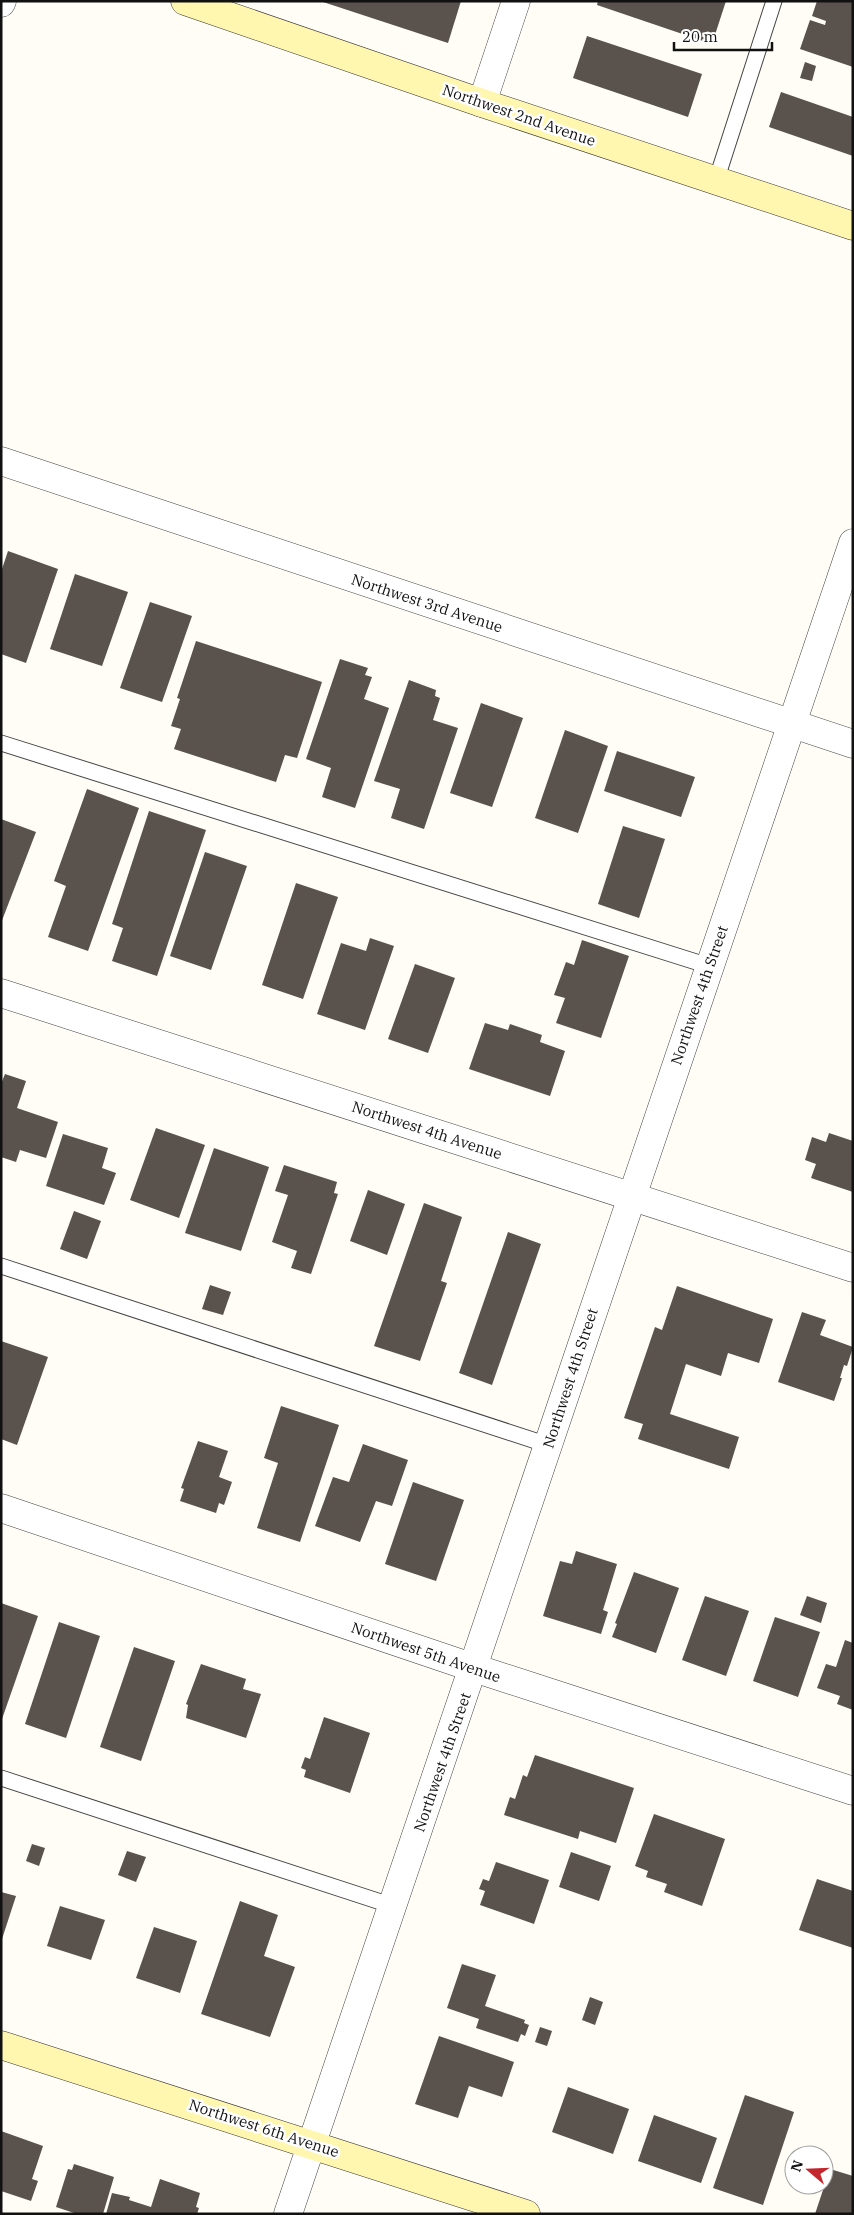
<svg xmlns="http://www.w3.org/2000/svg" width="854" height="2215" viewBox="0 0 854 2215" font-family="'IBM Plex Serif',serif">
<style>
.building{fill:#5a524d}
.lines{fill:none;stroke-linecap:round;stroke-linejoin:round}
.lane-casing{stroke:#444;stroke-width:17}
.street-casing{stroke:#444;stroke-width:29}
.secondary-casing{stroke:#333;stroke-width:29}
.lane{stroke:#fff;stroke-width:15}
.street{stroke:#fff;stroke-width:28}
.secondary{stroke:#fff6b0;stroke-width:28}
.labels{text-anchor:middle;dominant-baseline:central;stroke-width:5;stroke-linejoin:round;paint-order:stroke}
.street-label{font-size:15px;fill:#111;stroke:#fff}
</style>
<rect width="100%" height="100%" fill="#fffdf5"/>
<g class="building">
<path d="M320,1h141l-13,42z"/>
<path d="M598,1h128l-14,43 -115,-39z"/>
<path d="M817,1h36v66l-53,-18 10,-29 15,5 1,-4 -14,-5z"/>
<path d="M587,36l115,38 -14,43 -115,-39z"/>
<path d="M805,62l11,4 -4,15 -12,-3z"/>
<path d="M781,92l72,25v39l-84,-29z"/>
<path d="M8,551l50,18 -32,94 -25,-9v-82z"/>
<path d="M75,574l53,18 -26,74 -52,-17z"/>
<path d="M150,602l42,14 -30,86 -42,-14z"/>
<path d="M196,641l126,41 -25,76 -12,-3 -9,27 -102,-33 7,-20 -10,-3 9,-27 -3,-1z"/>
<path d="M340,659l28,9 -3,7 7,2 -8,22 25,9 -34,100 -33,-11 9,-29 -25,-9z"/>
<path d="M409,680l27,10 -1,6 5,2 -7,22 25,8 -34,101 -33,-11 9,-29 -26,-8z"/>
<path d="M481,703l42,15 -31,89 -42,-14z"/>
<path d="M565,730l43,16 -30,87 -43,-15z"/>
<path d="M617,751l78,26 -14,40 -77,-26z"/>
<path d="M87,789l52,19 -51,143 -40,-14 18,-51 -12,-5z"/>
<path d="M149,811l57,19 -49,146 -45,-15 11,-33 -11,-4z"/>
<path d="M1,819l35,13 -35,91z"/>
<path d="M623,826l42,13 -26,79 -41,-14z"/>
<path d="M205,852l42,14 -36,104 -41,-14z"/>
<path d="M296,883l42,14 -35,102 -41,-14z"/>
<path d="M370,938l24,8 -29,84 -48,-16 24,-71 25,8z"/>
<path d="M582,940l47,16 -28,82 -45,-15 9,-25 -11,-3 12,-33 8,3z"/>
<path d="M415,964l40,14 -27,75 -40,-14z"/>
<path d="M485,1023l23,7 2,-6 32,11 -2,7 25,9 -15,45 -81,-27z"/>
<path d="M5,1074l21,7 -9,27 41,14 -12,36 -26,-8 -4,12 -15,-5v-73z"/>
<path d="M156,1128l49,17 -26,73 -49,-18z"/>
<path d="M829,1133l24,8v51l-42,-14 5,-14 -11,-4 7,-23 14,5z"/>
<path d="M63,1134l45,14 -6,20 14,5 -12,32 -58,-19z"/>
<path d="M214,1148l55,19 -28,84 -56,-18z"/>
<path d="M284,1165l53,17 -3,11 4,1 -27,80 -20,-6 6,-17 -25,-9 16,-47 -13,-4z"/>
<path d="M368,1190l37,14 -18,51 -37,-14z"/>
<path d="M424,1203l38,14 -21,64 6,2 -27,78 -46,-15z"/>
<path d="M74,1211l27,10 -14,38 -27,-10z"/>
<path d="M508,1232l33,12 -49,141 -33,-12z"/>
<path d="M210,1285l21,7 -8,23 -21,-6z"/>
<path d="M677,1286l96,33 -14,44 -31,-10 -7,23 -35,-12 -16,50 69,23 -10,32 -91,-30 5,-15 -19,-6 31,-91 7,3z"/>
<path d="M802,1312l24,8 -6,15 33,12 -6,19 -3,-1 -4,13h2l-8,23 -56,-19z"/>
<path d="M1,1341l47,16 -31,88 -16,-6z"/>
<path d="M281,1406l58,19 -39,117 -43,-14 21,-65 -14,-5z"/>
<path d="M198,1441l30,10 -9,26 13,5 -8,23 -5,-2 -3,10 -36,-12 4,-12 -3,-1z"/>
<path d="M363,1444l45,16 -16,46 -16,-5 -16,41 -45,-16 18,-49 16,5z"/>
<path d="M413,1482l51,18 -28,81 -51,-17z"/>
<path d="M576,1551l41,13 -14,46 5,2 -7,22 -58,-18 17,-55 12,3z"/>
<path d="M634,1572l45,16 -23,65 -44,-16 5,-13 -2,-1z"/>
<path d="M705,1596l44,15 -23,65 -44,-16z"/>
<path d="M807,1596l20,7 -6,20 -21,-8z"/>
<path d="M1,1603l37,13 -36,103h-1z"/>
<path d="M775,1617l45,15 -22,65 -45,-16z"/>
<path d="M59,1622l41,14 -34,102 -41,-14z"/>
<path d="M845,1640l8,3v67l-16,-6 3,-8 -23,-8 9,-24 10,3z"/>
<path d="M134,1647l41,14 -34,100 -41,-14z"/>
<path d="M201,1664l45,15 -3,10 18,5 -15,44 -60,-20 2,-13 -2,-1z"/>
<path d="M324,1717l46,16 -20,60 -46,-16 2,-7 -5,-2 4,-11 5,2z"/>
<path d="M535,1755l99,33 -18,55 -36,-12 -2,8 -74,-24 6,-18 5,2 8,-24 4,2z"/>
<path d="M654,1814l71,25 -23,67 -38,-14 3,-8 -21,-7 2,-6 -13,-5z"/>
<path d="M32,1844l13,4 -6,18 -13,-5z"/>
<path d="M127,1851l19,6 -10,25 -18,-7z"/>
<path d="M571,1852l40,14 -12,35 -40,-14z"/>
<path d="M496,1862l53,18 -15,44 -54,-19 5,-14 -6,-2 4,-10 6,2z"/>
<path d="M817,1879l36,12v57l-54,-18z"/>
<path d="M1,1892l15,4 -14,43h-1z"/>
<path d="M240,1901l38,14 -14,41 31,11 -25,70 -69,-23z"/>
<path d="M60,1906l45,14 -14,40 -44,-14z"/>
<path d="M154,1927l43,14 -17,52 -44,-15z"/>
<path d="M462,1964l34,11 -11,31 40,14 -1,3 5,2 -4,11 -4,-2 -3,8 -42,-14 3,-9 -32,-11z"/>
<path d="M590,1997l13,5 -8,23 -13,-5z"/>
<path d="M540,2027l12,4 -5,15 -12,-4z"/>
<path d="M439,2036l75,26 -12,35 -33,-11 -11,32 -43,-14z"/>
<path d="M568,2087l61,22 -16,45 -61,-22z"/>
<path d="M745,2095l49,17 -31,93 -50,-17z"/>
<path d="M654,2115l63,23 -16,45 -63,-22z"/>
<path d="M1,2131l42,15 -11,33 6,2 -7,20 -30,-10z"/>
<path d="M74,2164l40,13 -11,37h-26l-21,-7 12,-38 4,1z"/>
<path d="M830,2169l23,7v38h-38z"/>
<path d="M160,2179l40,14 -4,14 3,1 -2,6h-91l6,-21 18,4 -1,3 22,7z"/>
</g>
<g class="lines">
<defs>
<g id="lane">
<path d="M716,181l58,-180"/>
<path d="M1,743l708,223"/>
<path d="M1,1266l547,179"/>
<path d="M1,1778l392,128"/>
</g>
<g id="street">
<path d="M1,3l1,-2"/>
<path d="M482,103l34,-102"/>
<path d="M1,461l852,283"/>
<path d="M1,993l852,275"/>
<path d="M1,1508l473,160 379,123"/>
<path d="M288,2214l565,-1671"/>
</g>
<g id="secondary">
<path d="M185,1l297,102 371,123"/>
<path d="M1,2045l525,169"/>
</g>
</defs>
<use href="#lane" class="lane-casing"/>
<use href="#street" class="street-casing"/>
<use href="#secondary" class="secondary-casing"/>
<use href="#lane" class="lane"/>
<use href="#street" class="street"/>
<use href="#secondary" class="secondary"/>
</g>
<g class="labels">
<g class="street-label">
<text transform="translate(519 115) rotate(19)">Northwest 2nd Avenue</text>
<text transform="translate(427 603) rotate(18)">Northwest 3rd Avenue</text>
<text transform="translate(699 995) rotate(-71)">Northwest 4th Street</text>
<text transform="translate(427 1130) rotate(18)">Northwest 4th Avenue</text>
<text transform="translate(570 1378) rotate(-72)">Northwest 4th Street</text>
<text transform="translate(426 1652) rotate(19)">Northwest 5th Avenue</text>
<text transform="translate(442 1762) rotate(-71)">Northwest 4th Street</text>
<text transform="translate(264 2128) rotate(18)">Northwest 6th Avenue</text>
</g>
</g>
<rect width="854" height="2215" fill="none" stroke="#111111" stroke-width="5"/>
<g transform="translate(809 2170) rotate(289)"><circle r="24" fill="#ffffff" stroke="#a0a0a0"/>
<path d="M0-4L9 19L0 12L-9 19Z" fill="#c4262e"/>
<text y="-8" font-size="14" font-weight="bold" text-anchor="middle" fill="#111111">N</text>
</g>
<path d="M674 42v8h98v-8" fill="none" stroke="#111111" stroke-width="2.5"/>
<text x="682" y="42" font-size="15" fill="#111111" stroke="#ffffff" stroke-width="4" paint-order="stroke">20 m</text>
</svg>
